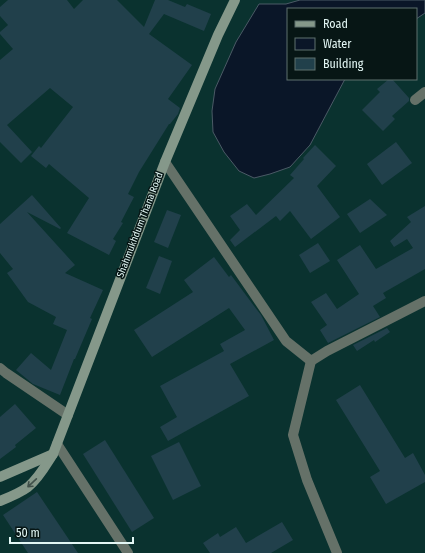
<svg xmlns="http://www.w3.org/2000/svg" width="425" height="553" viewBox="0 0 425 553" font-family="'Fira Sans Condensed',sans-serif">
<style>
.water{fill:#0a1628;stroke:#4b5a66}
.building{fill:#21404b}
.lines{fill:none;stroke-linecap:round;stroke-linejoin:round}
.minor{stroke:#657168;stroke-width:10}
.secondary{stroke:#85988a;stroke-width:10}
.oneway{stroke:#40504a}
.labels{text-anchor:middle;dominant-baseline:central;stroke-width:3;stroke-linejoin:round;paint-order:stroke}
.street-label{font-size:10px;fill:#e3f7f5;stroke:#071615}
</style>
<rect width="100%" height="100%" fill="#0a322f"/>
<path class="water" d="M300,0h125v13l-9,6v-10h-128v70h57l-35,66 -20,22 -20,7 -16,4 -15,-7 -15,-19 -11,-20 -1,-21 3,-22 21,-47 23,-38h27z"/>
<g class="building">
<path d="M8,0h59l7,9 9,-9h34l27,27 11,-27h13l17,7 2,-3 24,10 -7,17 -40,-17 -15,20 43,31 -24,34 12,9 -2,6 -8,10h-1l-30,48 -11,22 6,3 -13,25 2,1 -10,16 3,2 -7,14 -42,-22 22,-35 -40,-34 -3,4 -15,-12 8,-10 2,2 32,-41 -23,-19 -43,37 25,27 -11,11 -21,-21v-82l13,-11 -13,-15v-2l8,-7 -8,-9v-9z"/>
<path d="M389,79h3l17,19v3l-17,15 3,3 -12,12 -21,-21 18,-18 -3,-3z"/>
<path d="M396,142l16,21 -30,22 -15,-21z"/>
<path d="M315,145l21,21 -19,20 23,31 -29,22 -21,-28 -10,10 -4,-5 -41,31 -5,-7 10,-10 -10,-14 17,-12 9,11 38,-37 -4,-3 14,-16 -1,-1z"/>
<path d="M32,195l29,33 -1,1 -33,-17 48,53 -10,8 38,17 -13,28 2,1 -17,40h-1l-14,36 -27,-11 -17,-14 15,-17 20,17 16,-40 -14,-6 3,-7 -28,-15 -21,-29 6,-4 -13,-16v-29z"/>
<path d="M370,199l17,16 -27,18 -13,-19z"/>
<path d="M425,206v63l-42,24 3,5 -13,8 7,11 -52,26 -8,-13 7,-5 -16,-23 15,-9 11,16 22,-15 -22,-34 23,-15 16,24 37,-21 -6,-9 -13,8 -4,-6 21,-19 -4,-5z"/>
<path d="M167,210l14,5 -13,33 -14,-6z"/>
<path d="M318,243l12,18 -20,12 -11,-18z"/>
<path d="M159,256l13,5 -12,33 -14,-6z"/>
<path d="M214,257l15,20 2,-2 23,31 7,9 13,25 -44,24 19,32 -81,45 -8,-14 17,-10 -17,-31 64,-35 -4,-7 25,-14 -16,-22 -77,49 -18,-27 59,-38 -9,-12z"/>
<path d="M387,328l3,4 -15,10 -1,-2 -17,11 -4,-6z"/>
<path d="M360,385l45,73 8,-5 12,22v7l-39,22 -16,-27 10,-6 -44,-71z"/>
<path d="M15,404l21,24 -21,17 1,2 -16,12v-42z"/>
<path d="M105,440l49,78 -22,14 -49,-78z"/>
<path d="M179,442l22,44 -28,14 -22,-44z"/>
<path d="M37,492l41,61h-50l-25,-38z"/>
<path d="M282,522l11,18 -22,13h-61l-7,-10 15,-10 2,4 16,-10 10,16z"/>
</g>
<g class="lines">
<g class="minor">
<path d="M415,100l10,-8"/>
<path d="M165,162l121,179 25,20 16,-10 98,-50"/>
<path d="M311,361l-18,74 14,45 30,73"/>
<path d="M0,368l6,5 62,42"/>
<path d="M57,444l71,109"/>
</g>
<g class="secondary">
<path d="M0,477l53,-23"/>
<path d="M0,501c10,-4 20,-8 28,-14 11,-9 18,-22 25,-33l112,-292 53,-127 17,-35"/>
</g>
</g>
<defs><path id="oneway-shaft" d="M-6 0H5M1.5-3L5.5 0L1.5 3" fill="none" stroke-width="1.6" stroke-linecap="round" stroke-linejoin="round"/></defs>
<use class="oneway" href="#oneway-shaft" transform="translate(32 483) rotate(137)"/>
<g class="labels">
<g class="street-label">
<text transform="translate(140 225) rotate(-69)">Shahmukhdum Thana Road</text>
</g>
</g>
<rect x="287" y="8" width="130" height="72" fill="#071615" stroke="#5f706f"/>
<rect x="295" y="21" width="20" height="6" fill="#85988a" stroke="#5f706f"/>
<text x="323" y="28" font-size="12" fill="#e3f7f5">Road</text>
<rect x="295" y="38" width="20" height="12" fill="#0a1628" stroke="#5f706f"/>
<text x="323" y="48" font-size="12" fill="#e3f7f5">Water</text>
<rect x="295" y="58" width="20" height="12" fill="#21404b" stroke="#5f706f"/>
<text x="323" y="68" font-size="12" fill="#e3f7f5">Building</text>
<path d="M10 537v6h123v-6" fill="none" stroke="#e3f7f5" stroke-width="2"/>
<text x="16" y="537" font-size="12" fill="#e3f7f5" stroke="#071615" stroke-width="3" paint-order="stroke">50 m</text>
</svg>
